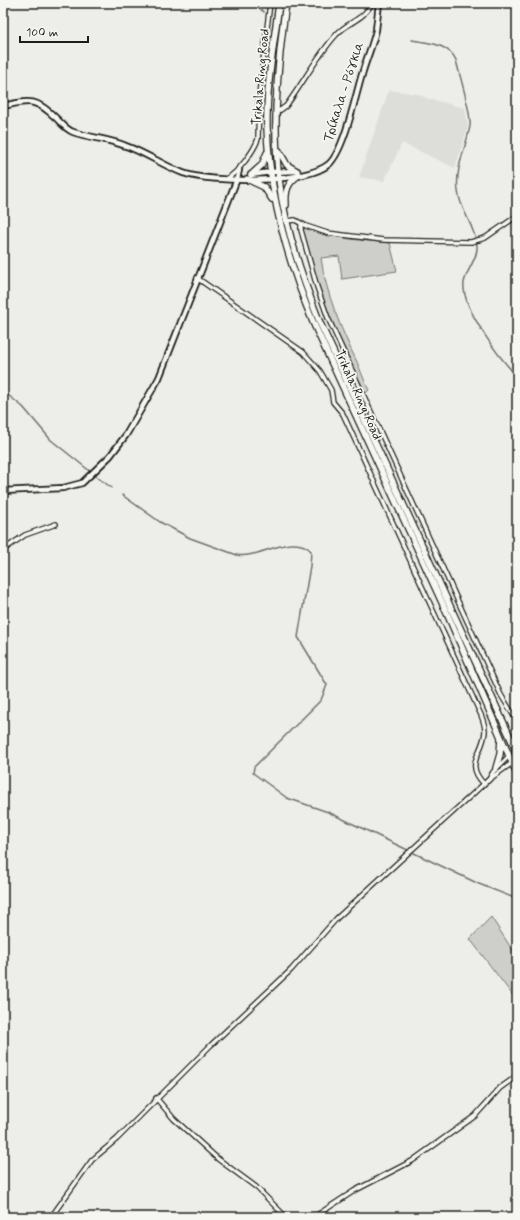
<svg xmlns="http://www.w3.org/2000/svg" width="520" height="1220" viewBox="0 0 520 1220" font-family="Mynerve,sans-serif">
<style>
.built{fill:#ddddda}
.green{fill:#cececb;stroke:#757574}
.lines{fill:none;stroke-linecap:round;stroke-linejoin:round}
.stream{stroke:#6f6f6d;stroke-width:1.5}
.minor-casing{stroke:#1c1c1c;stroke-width:6}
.tertiary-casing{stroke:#1c1c1c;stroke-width:8}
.primary-casing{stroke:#1c1c1c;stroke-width:8}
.minor{stroke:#f6f6f2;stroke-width:3.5}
.tertiary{stroke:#f6f6f2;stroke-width:4.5}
.primary{stroke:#f6f6f2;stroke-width:5.5}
.labels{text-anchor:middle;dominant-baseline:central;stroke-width:3.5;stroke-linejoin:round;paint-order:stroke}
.street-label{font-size:13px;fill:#1c1c1c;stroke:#f6f6f2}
</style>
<rect width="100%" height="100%" fill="#edede9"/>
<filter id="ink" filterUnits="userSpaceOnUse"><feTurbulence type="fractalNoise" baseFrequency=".025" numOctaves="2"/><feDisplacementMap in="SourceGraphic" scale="8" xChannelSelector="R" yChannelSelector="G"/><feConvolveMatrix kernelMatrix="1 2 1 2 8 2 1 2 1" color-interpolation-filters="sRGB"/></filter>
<g filter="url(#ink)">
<path class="built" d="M389,90l29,4 11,5 36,9 3,19 -13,41 -53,-25 -18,38 -25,-4z"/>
<g class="green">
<path d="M304,227c27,12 57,13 86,16l7,28 -55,8 -3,-23 -18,2c5,36 20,71 36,104 4,9 7,19 12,28l-3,3 -14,-26 -32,-74 -18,-64z"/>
<path d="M491,917l26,40v44l-47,-62z"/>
</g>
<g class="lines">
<g class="stream">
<path d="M252,3l12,9"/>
<path d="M412,40c17,3 37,4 44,20 3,14 16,54 14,66 -4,22 -15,42 -12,65 2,19 17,35 19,55 1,13 -11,24 -13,37 -3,24 36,76 53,93"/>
<path d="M3,391l20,16 28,33 40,32"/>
<path d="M94,475l18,13"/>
<path d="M122,495l38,27 30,16 47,17c20,5 57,-24 74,-4l-1,15 -12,71 29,48 -6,15 -67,67 -1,6 34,25 41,14 151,72 38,15"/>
</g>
<defs>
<g id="minor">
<path d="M276,113l10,-7c17,-23 31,-50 50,-71 11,-13 28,-15 36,-32"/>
<path d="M226,179c11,-5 28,-28 32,-40l1,-45 11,-91"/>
<path d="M287,221l8,-1 11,6 21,7 56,7 88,2 14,-4 32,-22"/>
<path d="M301,224v6l16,57 11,31 173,377 16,26"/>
<path d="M197,278l106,74 17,19 11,19 2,12 10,12 6,13 132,288c2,5 4,11 4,16 -1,23 -22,31 -1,53"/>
<path d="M3,550l22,-15 31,-11"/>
<path d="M488,781l5,-9 16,-16"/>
<path d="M156,1098l18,21 44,40 38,28 30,30"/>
<path d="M51,1217l41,-57 25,-21 94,-94 80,-75 46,-52 150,-137 25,-18"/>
<path d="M314,1217l40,-26 58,-30 63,-45 25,-28 17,-12"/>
</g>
<g id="tertiary">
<path d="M3,106c27,-6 33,-8 54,13 5,5 10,11 16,13 18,6 36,7 53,14 20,7 38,20 57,27 28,10 123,11 146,-9 16,-15 27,-71 34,-93 4,-14 10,-27 13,-41 1,-9 2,-18 3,-27"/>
<path d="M251,175l19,-3 27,-1"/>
<path d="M3,491l60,-3 19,-5 28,-27 16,-21 33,-57 78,-199 2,-9"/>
<path d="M512,763l5,-4"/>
</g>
<g id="primary">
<path d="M279,3c-5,41 -13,83 -12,124 2,68 20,132 46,195l133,289 71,163"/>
<path d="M286,3c-8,58 -14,118 -7,177 6,49 23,98 41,143l197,429"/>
<path d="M279,151l8,14 10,6"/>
<path d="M251,175l11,-10 5,-12"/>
<path d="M247,179l17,8 8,12"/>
<path d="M286,205c-1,-14 1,-22 13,-30"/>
<path d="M496,768l4,-14 1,-16"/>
</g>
</defs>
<use href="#minor" class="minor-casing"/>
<use href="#tertiary" class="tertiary-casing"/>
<use href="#primary" class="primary-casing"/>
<use href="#minor" class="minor"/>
<use href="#tertiary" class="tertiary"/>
<use href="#primary" class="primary"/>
</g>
</g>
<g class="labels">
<g class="street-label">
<text transform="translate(261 77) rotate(-85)">Trikala Ring Road</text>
<text transform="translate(344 92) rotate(-72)">Τρίκαλα - Ρόγκια</text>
<text transform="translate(358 395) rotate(66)">Trikala Ring Road</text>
</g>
</g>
<rect width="520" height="1220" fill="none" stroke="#f6f6f2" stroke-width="16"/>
<rect x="8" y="8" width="504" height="1204" fill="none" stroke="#1c1c1c" stroke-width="1.5" filter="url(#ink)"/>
<path d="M20 36v6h68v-6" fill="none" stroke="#1c1c1c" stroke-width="2"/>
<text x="26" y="36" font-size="12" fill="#1c1c1c" stroke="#f6f6f2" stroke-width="3" paint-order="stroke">100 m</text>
</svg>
